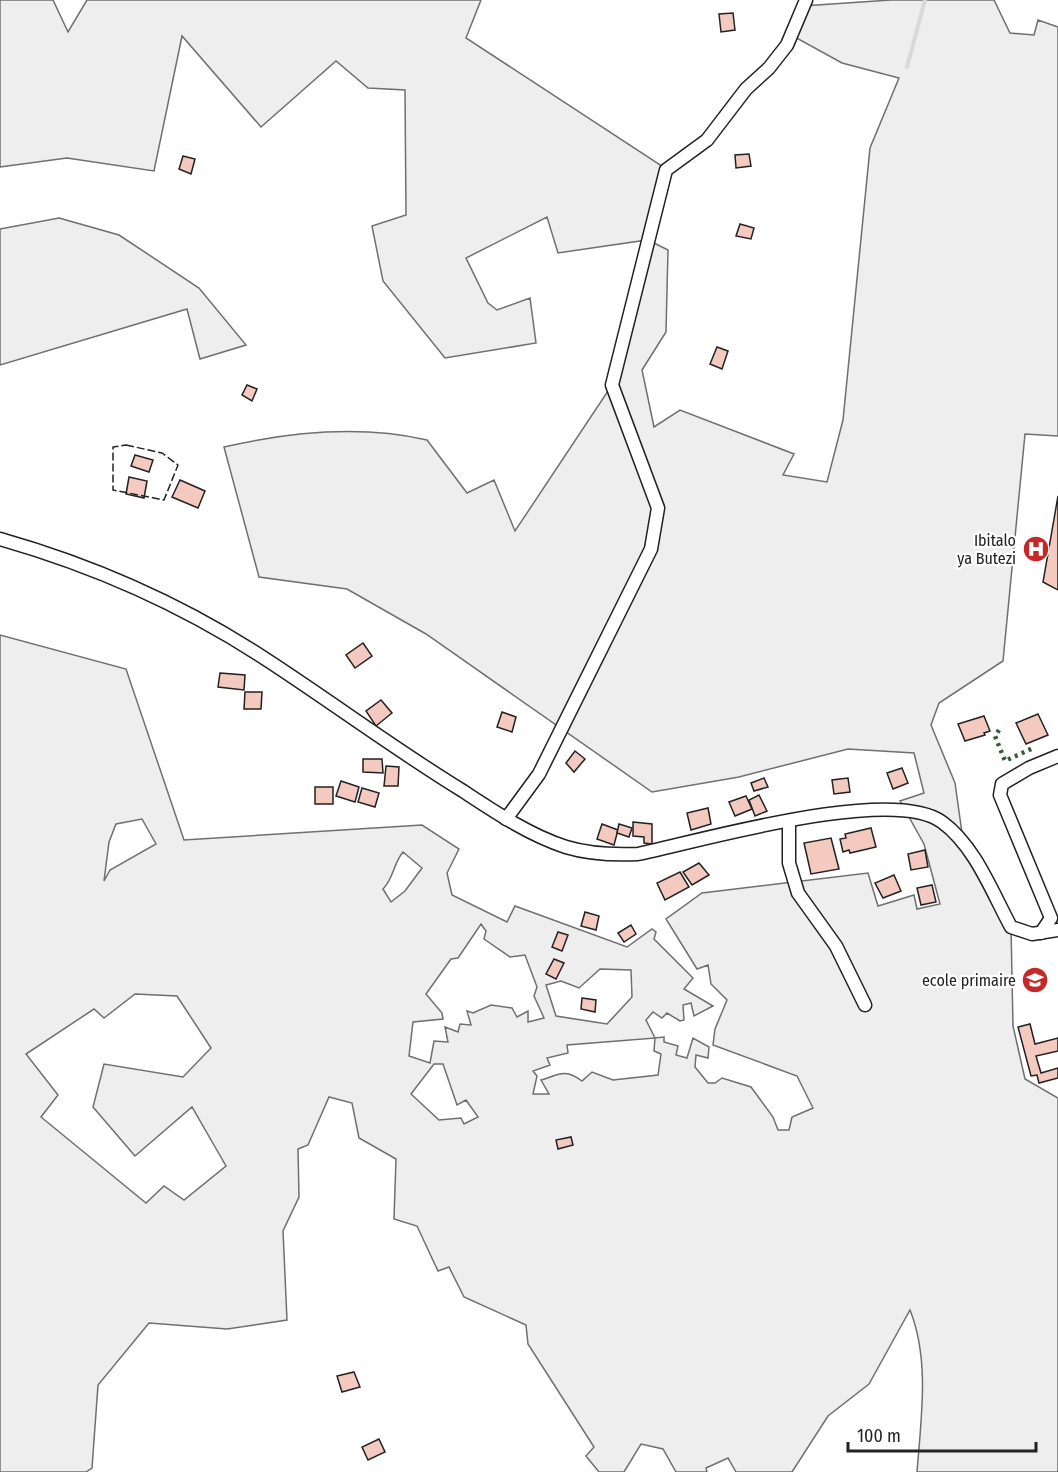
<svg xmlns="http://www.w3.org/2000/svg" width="1058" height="1472" viewBox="0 0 1058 1472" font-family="'Fira Sans Condensed',sans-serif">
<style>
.green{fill:#eee;stroke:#6f6f6f;stroke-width:1.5;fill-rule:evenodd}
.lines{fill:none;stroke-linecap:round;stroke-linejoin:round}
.stream{stroke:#d9d9d9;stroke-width:4}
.building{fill:#f3c9c0;stroke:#222;stroke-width:1.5}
.minor-casing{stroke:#222;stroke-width:15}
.minor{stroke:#fff;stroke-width:12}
.hedge{stroke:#2f5e38;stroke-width:4.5;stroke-dasharray:3 4.5;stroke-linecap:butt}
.fence{stroke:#222;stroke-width:1.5;stroke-dasharray:8 3;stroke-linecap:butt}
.labels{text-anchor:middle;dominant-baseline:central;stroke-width:4.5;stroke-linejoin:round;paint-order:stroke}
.poi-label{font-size:16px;fill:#222;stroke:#fff;text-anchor:end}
</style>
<rect width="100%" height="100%" fill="#fff"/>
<g class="green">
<path d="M0,0h53l15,32 19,-32h394l-15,38 199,130 -17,72 20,10 -2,82 -24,38 12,57 26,-17 114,44 -11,21 44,7 16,-62 27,-272 29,-70 -57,-15 -51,-28 11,-29 89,-6h103l16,33 24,2 4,-15 20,7v409l-33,-2 -22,227 -64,42 -8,22 24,58 8,57 48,87 2,99 12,53 33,19v374h-141c4,-53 13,-112 -7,-162l-41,74 -41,32 -36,56h-56l-8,-14 -22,10 1,4h-31l-13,-23 -22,-5 -17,28h-25l-13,-16 8,-9 -66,-103 -2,-19 -62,-28 -15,-30 -11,4 -21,-45 -23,-7 2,-60 -37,-21 -7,-35 -23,-6 -21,48 -10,4 1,48 -16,34 4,89 -60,9 -78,-6 -51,62 -6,83 -6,4h-86v-837l126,34 58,171 238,-15 37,24 -12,24 5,22 55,27 8,-16 112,41 25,-18 4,3 -2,7 39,39 -9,11 29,17 -19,10 -3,-13 -8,2 1,15 -4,1 -13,-8 -5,5 -9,-6 -7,8 9,18 9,-1v5l14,4 -2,9 11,3 6,-20 16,9 -1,11 -12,-3 -1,12 13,16h7l7,-5 29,9 22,30 5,13h11l3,-13 21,-9 -16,-32 -84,-31 2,-16 12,-29 -16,-16 -3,-19 -11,4 -31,-50 36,-26 166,-20 10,33 36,-11 3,14 23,-5 -16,-60 -24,-43 24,-8 -10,-40 -66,-4 -109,28 -87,15 -226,-158 -79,-45 -88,-12 -35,-130c65,-15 137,-22 203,-7l40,53 27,-13 21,51 97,-146 35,-145 -89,13 -11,-36 -81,41 22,45 9,7 33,-12 6,45 -91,15 -62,-77 -11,-55 34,-11 -1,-125 -37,-2 -32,-27 -75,66 -79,-91 -28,135 -87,-13 -67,9zM142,819l14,25 -46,26 -6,11 5,-39 7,-18zM403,852l19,16 -17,23 -14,11 -8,-13c11,-11 10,-25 20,-37zM481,924l5,7 -2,8 26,18 15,-2 12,32 -3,9 10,22 -16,4v-11l-11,6 -5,-9 -21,-3 -18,8 -6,-2 4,14 -11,-1 -2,8 -13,-5 3,15 -14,-1 -4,22 -21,-7 4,-34 30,-3 -1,-6 -16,-19 25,-35 7,-1zM600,969l31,1 1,27 -25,27 -51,-8 -10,-31 15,-4 18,7zM135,994l42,2 34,52 -28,29 -79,-13 -11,43 42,49 57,-49 34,59 -42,34 -20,-14 -18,17 -105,-86 17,-22 -32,-41 68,-45 10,9zM655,1038l-1,13 7,3 -3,21 -45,5 -21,-8 -10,9c-18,-13 -23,-6 -41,-1l8,14h-16l4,-18 -4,-5 17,-6 -3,-7 21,-5 -1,-8zM434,1064h9l14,41 9,-5 12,17 -14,7 -3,-6 -22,2 -28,-26z"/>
<path d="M59,218l60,17 80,53 47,57 -46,14 -13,-50 -187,56v-136z"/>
</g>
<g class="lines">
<path class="stream" d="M907,67l18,-67"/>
</g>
<g class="building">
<path d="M733,13l2,17 -14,2 -2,-18z"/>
<path d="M749,154l2,12 -15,2 -1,-13z"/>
<path d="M183,156l12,3 -4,15 -12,-5z"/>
<path d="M740,224l14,4 -3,11 -15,-3z"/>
<path d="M717,347l11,4 -6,18 -12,-5z"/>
<path d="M247,385l10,4 -5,12 -10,-6z"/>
<path d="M135,455l18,5 -4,12 -18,-6z"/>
<path d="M129,477l18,4 -3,17 -18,-4z"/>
<path d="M180,480l25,11 -7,17 -26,-11z"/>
<path d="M1058,496v94l-15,-8z"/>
<path d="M363,643l9,13 -17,12 -9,-13z"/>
<path d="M220,673l25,2 -1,15 -26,-3z"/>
<path d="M245,692h17l-1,17h-17z"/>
<path d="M381,700l11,13 -16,13 -10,-15z"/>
<path d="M502,712l14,5 -4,15 -15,-5z"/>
<path d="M1038,714l10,21 -22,9 -10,-21z"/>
<path d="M984,716l6,15 -6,2 1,2 -20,6 -7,-17z"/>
<path d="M575,751l10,8 -11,13 -8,-9z"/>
<path d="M363,759h19l1,14 -20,-1z"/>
<path d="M386,766l13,1 -1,19h-14z"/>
<path d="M902,768l6,15 -15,6 -6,-16z"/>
<path d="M764,778l4,9 -14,4 -3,-8z"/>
<path d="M848,778l2,14 -16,2 -2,-14z"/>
<path d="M341,781l18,6 -4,15 -19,-6z"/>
<rect x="315" y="787" width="18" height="17"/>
<path d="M362,788l17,5 -4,14 -17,-5z"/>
<path d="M759,795l8,16 -12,5 -6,-16z"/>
<path d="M746,796l6,13 -17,7 -6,-14z"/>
<path d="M708,808l3,16 -20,6 -4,-17z"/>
<path d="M633,822l19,2v20l-8,-1v-6l-11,-1z"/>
<path d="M602,824l16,6 -4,15 -17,-6z"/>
<path d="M619,824l13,4 -3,9 -12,-4z"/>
<path d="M871,828l5,19 -26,6 -1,-3 -6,2 -3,-13 6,-1 -1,-4z"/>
<path d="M831,838l8,31 -28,5 -7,-31z"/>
<path d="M925,850l3,17 -17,3 -3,-16z"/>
<path d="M699,863l10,12 -17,10 -9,-13z"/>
<path d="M680,872l9,15 -24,13 -8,-17z"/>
<path d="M894,875l7,16 -18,7 -8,-15z"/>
<path d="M932,885l4,17 -15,3 -4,-17z"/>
<path d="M585,912l14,4 -3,14 -15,-4z"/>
<path d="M631,925l5,9 -12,8 -6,-9z"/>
<path d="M558,932l10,3 -6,16 -10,-4z"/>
<path d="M554,959l10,4 -8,16 -10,-5z"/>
<path d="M582,998l14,2 -1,12 -14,-3z"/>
<path d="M1030,1024l5,20 23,-6v13l-22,5 5,17 17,-5v10l-19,5 -2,-8 -6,1 -13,-49z"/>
<path d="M571,1137l2,8 -15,4 -2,-9z"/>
<path d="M354,1372l6,15 -18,5 -5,-16z"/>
<path d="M379,1439l6,13 -17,8 -6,-13z"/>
</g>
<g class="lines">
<defs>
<g id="minor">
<path d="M0,539c95,27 185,67 267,121 66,43 129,90 196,131 32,21 66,44 103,56 23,7 49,8 72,7 62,-13 254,-69 304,-32 33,24 50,70 69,105l21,7 26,-4"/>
<path d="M506,819l33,-45 112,-225 7,-41 -46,-123 54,-215 41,-30 39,-51 23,-21 18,-23 19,-45"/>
<path d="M789,821v42l9,30 38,53 29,59"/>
<path d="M1041,933l10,-15 -51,-123 2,-11 27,-16 29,-12"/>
</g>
</defs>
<use href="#minor" class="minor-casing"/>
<use href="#minor" class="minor"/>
<path class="hedge" d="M999,730l-4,6 10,25 28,-13"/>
<path class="fence" d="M126,445l36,8 16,12 -14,35 -51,-10v-43z"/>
</g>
<defs>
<symbol id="hospital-disc" viewBox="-11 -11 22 22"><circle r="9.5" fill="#c62828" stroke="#fff"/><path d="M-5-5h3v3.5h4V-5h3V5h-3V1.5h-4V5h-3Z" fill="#fff"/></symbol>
<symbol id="school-disc" viewBox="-11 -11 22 22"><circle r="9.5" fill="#c62828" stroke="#fff"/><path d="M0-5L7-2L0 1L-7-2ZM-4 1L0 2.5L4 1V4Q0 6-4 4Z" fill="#fff"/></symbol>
</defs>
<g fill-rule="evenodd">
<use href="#hospital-disc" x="1021" y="534" width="30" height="30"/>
<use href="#school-disc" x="1020" y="965" width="30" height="30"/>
</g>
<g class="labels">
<g class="poi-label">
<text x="1016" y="540">Ibitalo<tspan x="1016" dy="18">ya Butezi</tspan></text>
<text x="1016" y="980">ecole primaire</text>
</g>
</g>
<path d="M848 1442v9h188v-9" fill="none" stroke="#222222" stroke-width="3"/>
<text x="857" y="1442" font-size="18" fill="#222222" stroke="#ffffff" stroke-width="4.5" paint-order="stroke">100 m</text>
</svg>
